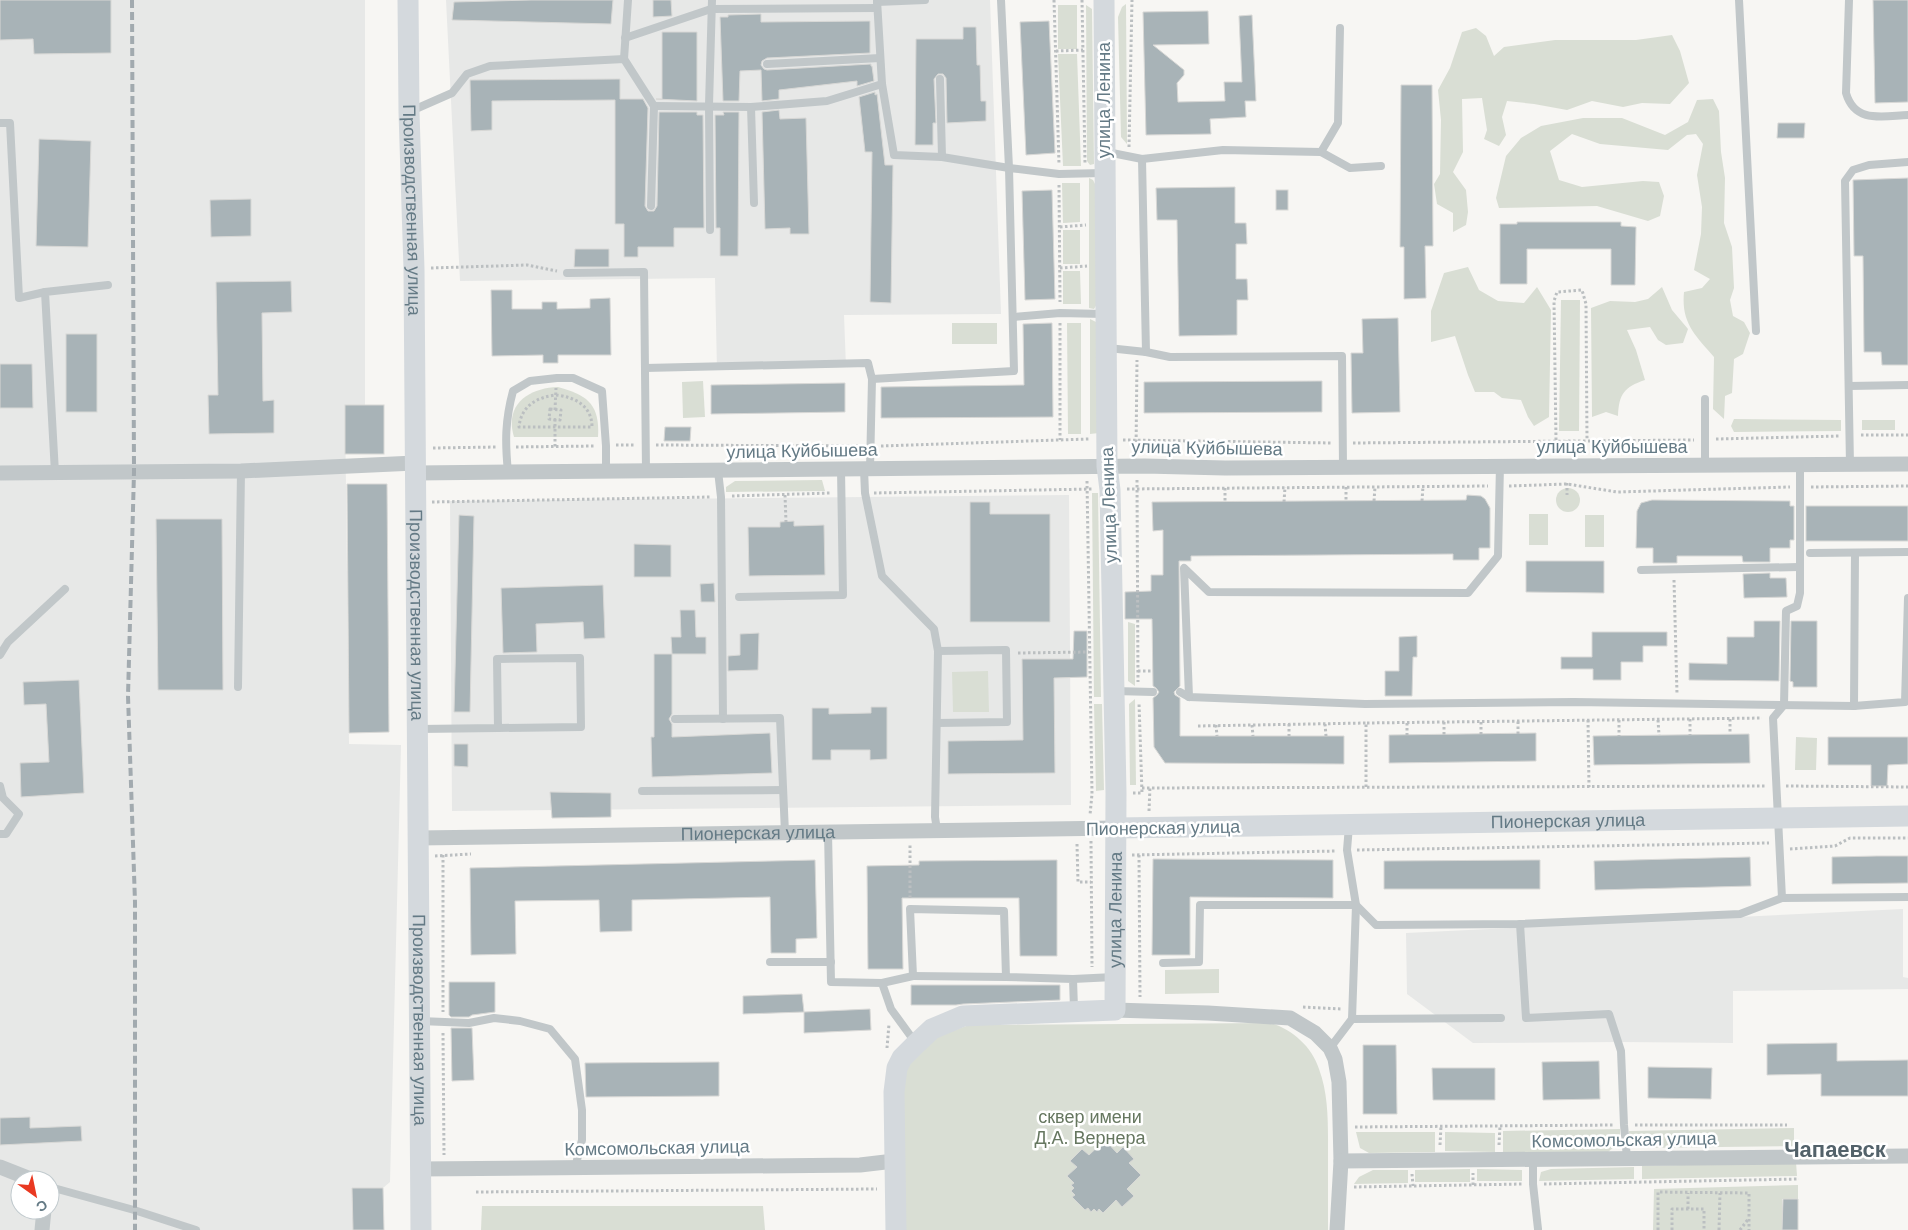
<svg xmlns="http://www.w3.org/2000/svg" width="1908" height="1230" viewBox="0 0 1908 1230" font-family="Helvetica,sans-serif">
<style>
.built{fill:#e7e8e7;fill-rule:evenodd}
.green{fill:#d9ded4}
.building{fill:#a8b3b7;stroke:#d8d8d6}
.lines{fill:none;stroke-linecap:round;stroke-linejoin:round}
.path{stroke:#bbbfc1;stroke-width:3;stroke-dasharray:2.5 2.5;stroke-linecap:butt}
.lane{stroke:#c1c7c9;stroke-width:8}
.street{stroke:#c1c7c9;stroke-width:15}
.secondary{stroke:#d4d9dd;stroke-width:21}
.rail{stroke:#a2aaaf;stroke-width:4;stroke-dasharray:8 4;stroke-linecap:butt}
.labels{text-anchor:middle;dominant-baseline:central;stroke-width:5;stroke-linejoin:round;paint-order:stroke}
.street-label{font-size:18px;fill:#647a85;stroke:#fff}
.park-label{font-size:18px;fill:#667760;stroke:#fff}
.district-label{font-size:22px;font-weight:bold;fill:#53626a;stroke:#fff}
</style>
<rect width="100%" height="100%" fill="#f7f6f3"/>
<g class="built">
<path d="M0,0h365v405h-20l4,339 52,1 -11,437 -7,6h-31l1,42h-353zM20,1180h30v30h-30z"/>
<path d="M446,0h544l11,314 -157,1 2,52 -129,3 -2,-92 -255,3z"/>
<path d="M1069,495l2,310 -619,6 -2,-310z"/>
<path d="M1903,909v68l5,1v11l-175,2v52l-112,-1 -148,1 -66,-49 -1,-61z"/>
</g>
<g class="green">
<path d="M1126,4l1,140 -6,-7 -3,-120 4,-10z"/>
<rect x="1058" y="5" width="19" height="44"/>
<path d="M1086,5l6,4 2,155 -4,1 -3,-4z"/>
<path d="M1476,28l10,8 8,20 10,-9 51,-7h81l36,-5 8,16 9,32 -19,21 -28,-1 -19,4 -31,-6 -25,9 -33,-6 -27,-3 -5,16 4,18 -7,11 -15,-7 3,-9 -5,-32 -20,1 1,53 -10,20 13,18 2,22 -2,13 -13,7v-19l-16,-9 -3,-20 6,-10 1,-54 -3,-30 12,-22 12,-36z"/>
<path d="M1058,54h19l4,112h-18z"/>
<path d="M1713,99l6,12 2,41 4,26 -1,45 8,24 2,41 -4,12 3,16 11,6 6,11 -7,21 -9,5 -2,34 -7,3 -1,23 -11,-10 1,-52c-19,-22 -33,-34 -30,-65l18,-4 8,-9 -16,-9 7,-36 1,-27 -5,-32 6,-31 -7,-10 -9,1 -19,15 -68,-6 -28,-10 -22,17 9,29 23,7 61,-6 16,1 5,14 -4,20 -12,5 -51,-15 -98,2 -3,-10 10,-42 15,-18 20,-12 42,-8h39l43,17 23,-13 9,-22z"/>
<path d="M1089,178l4,2 2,4 2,120 -3,5 -5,-1z"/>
<path d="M1062,183h18v39l-17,1z"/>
<rect x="1063" y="230" width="17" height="34"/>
<path d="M1468,267l11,23 19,11 26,2 13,-16 14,23 -2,107 -15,9 -6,-9 -7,-17 -19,-2 -8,-6h-19l-7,-17 -13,-39 -24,6v-31l13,-38z"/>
<path d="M1063,271h17l1,33h-18z"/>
<path d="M1662,287l10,23 16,19 -5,14 -17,2 -8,-5 -8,-13 -23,3 9,20 9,30c-21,7 -26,14 -27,36l-12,-4 -14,5 -1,-109 19,-7 25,1 13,-3z"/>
<path d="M1561,300h19l-1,131h-20z"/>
<path d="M1090,319l8,4 1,110 -9,1z"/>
<rect x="952" y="323" width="45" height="21"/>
<path d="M1067,323h14v111h-13z"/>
<path d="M703,381l2,36 -22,1 -1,-36z"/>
<path d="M558,387c30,8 42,18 40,50h-84c-10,-33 15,-49 44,-50z"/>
<path d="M1734,419l107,1v11l-107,1 -3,-6z"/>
<rect x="1862" y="420" width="33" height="10"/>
<path d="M822,480l3,11 -99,1v-5l9,-6z"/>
<circle cx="1568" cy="500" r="12"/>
<path d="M1092,493h6l3,204h-7z"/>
<rect x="1529" y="514" width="19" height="31"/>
<rect x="1585" y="515" width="19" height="32"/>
<path d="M1128,622l7,2v62l-7,-5z"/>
<path d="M988,671l1,41h-36l-1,-40z"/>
<path d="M1135,699l1,86h-6l-1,-81z"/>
<path d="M1094,704h8l2,86 -8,1z"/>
<path d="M1796,737l21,1 -1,32h-21z"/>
<path d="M1219,969v24l-54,1v-24z"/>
<path d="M1271,1023c22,7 41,24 48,46 10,27 9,56 9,84 0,26 0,51 0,77h-425l1,-154 9,-18 17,-19 39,-14z"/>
<path d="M1794,1128v18l-154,2 -11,-5v-12z"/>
<path d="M1620,1129v13l-12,10h-105v-21z"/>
<path d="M1356,1132h79v20l-66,1 -9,-5z"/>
<path d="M1445,1132l50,1v19l-50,-1z"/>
<path d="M1796,1162l1,14 -155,3v-13z"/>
<path d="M1634,1167v12l-95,2 2,-9 10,-3z"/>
<path d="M1470,1169v13h-55v-12z"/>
<path d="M1477,1169l45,1v11h-45z"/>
<path d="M1373,1170h35v13l-54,1 5,-7z"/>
<path d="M1798,1185v14h-16v31h-129l1,-41z"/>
<path d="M482,1206h281l2,24h-284z"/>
</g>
<g class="building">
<path d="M0,0h111v53l-77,1 -1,-15 -33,1z"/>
<path d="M531,0h82l-2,24 -159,-4 2,-18z"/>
<path d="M653,0h18l1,16 -19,1z"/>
<path d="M1873,0h35v102l-33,1z"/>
<path d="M1208,11l1,33 -56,1 31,25v5l-7,8 1,19 47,-1 -1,-19h18l-3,-66 13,-1 4,86h-11l1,16 -36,2 1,15 -65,1 -3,-123z"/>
<path d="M761,14v8l109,-1v32l-103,5 -5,3 -1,4 3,4 3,1 104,-6v2h1l2,15 -17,5v-5l-78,9v9l-17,2 -1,-31 -21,1 -1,30h-16l-3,-84h8v-2z"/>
<path d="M1049,21l6,132 -29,2 -6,-133z"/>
<path d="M963,27h13l1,38h3l1,36h5v20l-39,2 -1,-45 -3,-4h-5l-4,5 2,44h-3v22h-18l1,-106h47z"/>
<path d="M662,32h35v69l-41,-2h6z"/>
<path d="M620,79v20h23l5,9 -3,98 3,5h6l3,-5 2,-94h38v3h6l1,113h-30v19h-36v10h-14v-33h-9v-124l-123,1v29l-21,1 -1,-51z"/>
<path d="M1401,85h31l1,161h-8l1,52 -22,1v-52h-4z"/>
<path d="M875,92v3l2,-1 8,71h8l-2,138 -21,-1 2,-150h-7l-6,-55z"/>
<path d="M779,110l1,9 26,-1 3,116h-19v-6l-25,1 -3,-117z"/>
<path d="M723,112h16l-1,144h-18v-28h-4l-1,-113h9z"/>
<path d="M1778,123h27l-1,15h-27z"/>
<path d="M39,139l52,2 -3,106 -52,-1z"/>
<path d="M1908,178v187h-26l-1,-13h-17l-1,-96h-9l-1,-76z"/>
<path d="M1235,187v36h11l1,21h-11v35h11l1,21h-11v35l-58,1 -2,-116h-20l-1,-32z"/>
<path d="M1052,190l3,109 -30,1 -3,-109z"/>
<rect x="1276" y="190" width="12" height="20"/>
<path d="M251,199v37l-40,1 -1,-37z"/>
<path d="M1517,222h104v4l15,1 -1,58h-24v-36h-84v35h-27v-60h17z"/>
<path d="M575,249h34v18h-35z"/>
<path d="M291,281l1,31 -30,1 1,88 11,-1v33l-65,1 -1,-39h10l-2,-113z"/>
<path d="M491,290h21v19h30v-7h15v7l33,-1v-9l20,-1 1,57h-53v8h-15v-8l-51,1z"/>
<path d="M1398,318l2,94 -48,1 -1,-60h12l-1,-34z"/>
<path d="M1052,323l1,94 -172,1v-31l143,-2 -1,-61z"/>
<rect x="66" y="334" width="31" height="78"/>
<path d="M0,364h32l1,44h-33z"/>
<path d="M1322,381v31l-178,1v-31z"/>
<path d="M845,383v29l-134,2v-29z"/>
<rect x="345" y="405" width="39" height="49"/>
<path d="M665,427h26l-1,14h-26z"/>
<path d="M347,484h40l2,248 -40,1z"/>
<path d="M1467,495l14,1 4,3 5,9v40h-11v12h-26v-6l-262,2v5h-12l1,125 -6,6 1,3 5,3v38h164v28l-179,-1 -11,-16 -1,-49 4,-3 2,-3 -3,-4 -3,-2 -1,-67h-27v-27l26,-1v-16h12v-45l-10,1 -1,-29 314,-2z"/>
<path d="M1652,500l138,1v5h4v34h-4v8h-20v14h-27l-1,-6h-65v7h-24v-15h-17l1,-37 4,-8z"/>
<path d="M970,502h20v12h60v108h-80z"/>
<rect x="1806" y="506" width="102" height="35"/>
<path d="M459,515l15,1 -4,196h-16z"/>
<path d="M156,519h66l1,171h-65z"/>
<path d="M794,521v5l30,-1 1,50 -76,1 -1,-49h32v-5z"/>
<path d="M634,544l37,1v32h-37z"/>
<path d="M1526,561h78v32l-78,-1z"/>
<path d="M1770,573v5h16l1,19 -43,1 -1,-24z"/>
<path d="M714,583l1,19h-14l-1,-18z"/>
<path d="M603,585l2,53 -21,1 -1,-17 -47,2 1,28 -34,1 -2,-65z"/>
<path d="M680,610h15l1,27h10v17h-34l-1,-17h10z"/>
<path d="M1754,621h26l-1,60 -90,-1v-17l38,1v-27h27z"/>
<path d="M1791,621h26v66h-24v-5l-3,-1z"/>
<path d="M1074,631h13v46l-33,1 1,95 -107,1v-33l75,-1 -1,-81h51z"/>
<path d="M1592,632h75v14h-24v16h-22v18h-28v-11h-32v-12h31z"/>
<path d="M759,633l-1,37 -30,1v-15l12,-1v-21z"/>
<path d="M1417,636v21h-4l-1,39h-27v-25h14v-34z"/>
<path d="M654,654h18v60l-3,5 3,5v13l98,-4 2,40 -120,4 -1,-40h3z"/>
<path d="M79,680l5,113 -63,4 -1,-34 29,-1 -3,-58 -22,1 -1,-23z"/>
<path d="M871,707h16v52l-17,1v-10h-39v10h-19v-52h17v6l42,-1z"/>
<path d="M1536,733v28l-147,2v-28z"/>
<path d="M1749,734l1,29 -156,2 -1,-29z"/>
<path d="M1828,737h80v27l-20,1 -1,21h-16v-21h-43z"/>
<path d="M454,744h14v23l-14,-1z"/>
<path d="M550,792l61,1v24l-59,1z"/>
<path d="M1877,856h31v27l-76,1v-27z"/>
<path d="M1750,857l1,29 -156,4 -1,-29z"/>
<path d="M1153,859l180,1v38l-143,-1v58h-38z"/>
<path d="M815,860l2,78 -21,1v14h-25l-1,-56 -138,3v31l-32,1 -1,-32 -84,1 1,53 -45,1 -1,-87z"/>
<path d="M1057,860v96h-37l-1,-58h-117l1,71h-35l-1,-103 52,-1v-4z"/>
<path d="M1540,860v29h-156v-28z"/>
<path d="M449,982h46v30l-23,3 -3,2h-18l-2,-2z"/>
<path d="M911,985h149v15l-97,4 -7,1h-45z"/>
<path d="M802,994l2,18 -61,2v-18z"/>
<path d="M870,1009l1,21 -67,3v-21z"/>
<path d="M451,1028h21l2,52 -22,1z"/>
<path d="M1837,1043v18l71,-1v36h-87v-22l-54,1v-31z"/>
<path d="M1363,1045h33l1,69h-34z"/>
<path d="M1599,1061l1,38 -57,1 -1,-38z"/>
<path d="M719,1062v34l-133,1 -1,-34z"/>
<path d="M1648,1067l64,1 -1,31 -63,-1z"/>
<path d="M1432,1068h63v32h-62z"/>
<path d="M30,1117v11l51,-2 1,15 -82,4v-27z"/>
<path d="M1105,1140l12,13 6,-6 11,12 -5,4 12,12 -14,14 7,7 -12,11 -6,-7 -13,13 -4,-4 -2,3 -3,-3 -3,3 -3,-4 -3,2 -13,-13 3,-2 -4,-4 3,-3 -3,-3 3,-2 -7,-7 10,-9 -7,-6 12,-12 7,6z"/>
<path d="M352,1188h31l1,42h-31z"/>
<path d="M1783,1199h15v31h-16z"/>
</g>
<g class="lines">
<g class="path">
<path d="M1054,0l5,164"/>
<path d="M1082,0l3,163"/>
<path d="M1056,51l27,-1"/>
<path d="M1129,147l3,-147"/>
<path d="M1059,185l1,117"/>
<path d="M1060,227l26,-2"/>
<path d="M431,268l96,-3 30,6"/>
<path d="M1060,268l27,-2"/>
<path d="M1060,323v117"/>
<path d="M556,395c19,2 36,11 36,32h-73c2,-21 18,-30 37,-32z"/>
<path d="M550,409l11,1 -1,10 -11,-1z"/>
<path d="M555,410l1,-22"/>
<path d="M555,419v28"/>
<path d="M1861,435h47"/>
<path d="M1716,439l123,-3"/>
<path d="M1123,440l209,3"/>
<path d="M1556,440l-2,-139 3,-9 25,-2 4,14 1,136"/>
<path d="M1567,440v12"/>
<path d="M1353,443l341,-3"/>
<path d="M616,445h19"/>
<path d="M656,445l204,1"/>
<path d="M881,446l208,-7"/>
<path d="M516,447l79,-1"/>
<path d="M433,448l64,-1"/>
<path d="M1136,452l1,-92"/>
<path d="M1137,480l1,202"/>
<path d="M1087,481l5,313 -2,21"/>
<path d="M1567,483v12"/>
<path d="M1509,486l58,-2 50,8 173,-5"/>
<path d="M1346,487v14"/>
<path d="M1811,487l97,-1"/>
<path d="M1225,488v14"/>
<path d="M1127,489l361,-3"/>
<path d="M874,493l219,-4"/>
<path d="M785,495l1,27"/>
<path d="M732,496l99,-3"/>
<path d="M1374,501l1,-14"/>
<path d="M1422,501l1,-15"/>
<path d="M432,502l279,-5"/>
<path d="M1284,502l1,-15"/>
<path d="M1674,580l3,114"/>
<path d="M1018,653l71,-1"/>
<path d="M1138,671h14"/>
<path d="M1690,719v16"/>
<path d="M1730,719v15"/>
<path d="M1588,720l1,67"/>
<path d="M1619,720v16"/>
<path d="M1658,720l1,15"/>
<path d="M1444,722v13"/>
<path d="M1481,722v12"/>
<path d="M1407,723v12"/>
<path d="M1289,724v12"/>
<path d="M1325,724l1,12"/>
<path d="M1216,725l1,11"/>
<path d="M1252,725l1,11"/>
<path d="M1198,726l168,-3"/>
<path d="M1518,734v-13"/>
<path d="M1786,786l122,1"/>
<path d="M1366,787v-64l396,-5"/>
<path d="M1142,788l623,-2"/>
<path d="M1133,793h9l-3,-90"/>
<path d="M1149,811l1,-24"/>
<path d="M1091,841l1,126"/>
<path d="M1077,844l1,38h13"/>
<path d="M1790,849l45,-3 15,-8h58"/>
<path d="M1357,850l412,-7"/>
<path d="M443,855v157"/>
<path d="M1132,855l204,-4"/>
<path d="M1139,855l1,142"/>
<path d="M435,856l36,-2"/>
<path d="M910,898v-53"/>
<path d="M1303,1007l39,2"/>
<path d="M443,1033l1,122"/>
<path d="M887,1048l2,-24"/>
<path d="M1635,1125h152"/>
<path d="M1355,1127l259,-2"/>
<path d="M1440,1145l1,-19"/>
<path d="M1499,1145l1,-19"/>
<path d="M1412,1174l1,12"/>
<path d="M1544,1184l255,-5"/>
<path d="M1473,1185v-12"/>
<path d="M1354,1187l169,-3"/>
<path d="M476,1192l401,-3"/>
<path d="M1688,1209v-16"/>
<path d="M1658,1230v-38l91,1v37"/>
<path d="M1672,1230v-21h32v21"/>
<path d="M1719,1230l1,-37"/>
<path d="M1740,1230l9,-12"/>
</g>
<g class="lane">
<path d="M877,0l5,84 12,71 48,2 67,11 50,6 44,-1"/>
<path d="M1739,0l17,331"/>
<path d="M1849,0l-3,93c9,31 37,23 62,22"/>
<path d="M877,2l48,-2"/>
<path d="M625,38l86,-29 166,-1"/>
<path d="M624,59l4,-59"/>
<path d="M767,64l113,-6"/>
<path d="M940,79l2,78"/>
<path d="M654,106l97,1 76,-6 55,-17"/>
<path d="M751,107l3,96"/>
<path d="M411,111l41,-18 15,-19 23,-8 134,-7 30,47 -3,100"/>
<path d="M0,123h10l9,175 26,-6"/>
<path d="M1107,152l35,7 81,-9 98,2 17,-29 2,-95"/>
<path d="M1321,152l29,16 31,-2"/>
<path d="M1142,159l4,193"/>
<path d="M710,230l-1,-125 3,-105"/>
<path d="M567,273l77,-1 2,199"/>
<path d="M1014,317l46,-4 44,1"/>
<path d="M1108,348l38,4 24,5 172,-1 1,111"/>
<path d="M645,368l223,-5 4,16 -2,90"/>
<path d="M872,379l142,-8 -5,-203 -8,-168"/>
<path d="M1849,386l59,-1"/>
<path d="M1500,465l-2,91 -30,37 -259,-1 -25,-24 5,129 176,7 209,-2 280,4 51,-4 3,-104"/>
<path d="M1850,465l-5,-284 8,-11 16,-5 39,-3"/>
<path d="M1705,466v-67"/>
<path d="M864,469l1,24 17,83 52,53 4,22 -3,166 2,13"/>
<path d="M718,471l3,26 2,222"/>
<path d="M508,472c-3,-30 -3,-51 5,-81l17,-10 27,-3h16l29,13 4,55v25"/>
<path d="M55,473l-10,-181 63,-7"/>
<path d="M1810,553l98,-1"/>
<path d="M1641,570l158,-3"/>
<path d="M739,597l104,-2 -2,-126"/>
<path d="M0,655l8,-13 57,-53"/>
<path d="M238,687l3,-216"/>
<path d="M1115,691l38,1"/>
<path d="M1180,692l9,5"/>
<path d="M1854,706l1,-153"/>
<path d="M675,719l105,-1 5,115"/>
<path d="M937,723l70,-1 -1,-72 -68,1"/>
<path d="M419,729l79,-1 -1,-69 83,-1 1,69 -83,1"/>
<path d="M0,786l3,12 16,16 -13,20h-6"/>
<path d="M642,791l141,-1"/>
<path d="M828,832l3,150 51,1 9,26 24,33"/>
<path d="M1782,898l-9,-180 11,-13 2,-94 11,-5 3,-13v-127"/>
<path d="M1520,924l6,94 83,-4 12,37 3,74 3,33"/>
<path d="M770,962h61"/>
<path d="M1163,963l36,-1 1,-57h156l20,20 144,-1 220,-10 42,-16 126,-1"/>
<path d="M913,976l93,1"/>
<path d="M1073,979l41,-2"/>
<path d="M882,983l31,-7 -3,-67 94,2 2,66 67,2 1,30"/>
<path d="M1352,1019l149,-1"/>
<path d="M420,1021l49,2 25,-5 26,3 30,8 25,30 7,51v30l-7,28"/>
<path d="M1330,1048l22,-29 4,-114 -9,-55 2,-24"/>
<path d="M1533,1160v24l5,45"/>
<path d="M50,1187l84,23 62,20"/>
</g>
<g class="street">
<path d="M0,473l241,-2 174,-8"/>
<path d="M416,473l729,-7 80,2 683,-4"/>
<path id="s1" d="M418,838l698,-10"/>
<path d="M1115,1010l93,3 82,5 25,15 15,15 5,11 4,23 2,79 -4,69"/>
<path d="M1341,1161l567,-5"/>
<path d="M0,1167l33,13"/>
<path d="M419,1169l441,-4 34,-4"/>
<path d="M42,1230l2,-20"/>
</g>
<g class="secondary">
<path id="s2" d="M408,0l1,112 5,157 7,961"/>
<path id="s3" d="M1116,828l792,-12"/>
<path id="s4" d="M896,1230l-2,-138 3,-24 5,-10 14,-14 16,-15 31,-13 152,-6 1,-217 -6,-303 -3,-24 -3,-466"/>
</g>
<path class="rail" d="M132,0l2,472 -6,224 7,206v328"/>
</g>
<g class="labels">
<g class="street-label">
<text transform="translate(1104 100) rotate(-90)">улица Ленина</text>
<text stroke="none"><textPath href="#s2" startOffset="210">Производственная улица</textPath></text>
<text x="1612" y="447">улица Куйбышева</text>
<text transform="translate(1207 448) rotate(1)">улица Куйбышева</text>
<text transform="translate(802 451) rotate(-1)">улица Куйбышева</text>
<text transform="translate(1109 505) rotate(-92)">улица Ленина</text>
<text stroke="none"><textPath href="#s2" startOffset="615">Производственная улица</textPath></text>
<text stroke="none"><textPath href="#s3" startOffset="452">Пионерская улица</textPath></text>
<text transform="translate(1163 828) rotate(-1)">Пионерская улица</text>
<text stroke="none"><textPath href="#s1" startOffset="340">Пионерская улица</textPath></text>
<text stroke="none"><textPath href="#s4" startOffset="501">улица Ленина</textPath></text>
<text stroke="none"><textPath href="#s2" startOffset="1020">Производственная улица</textPath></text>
<text transform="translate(1624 1140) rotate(-1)">Комсомольская улица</text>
<text transform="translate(657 1148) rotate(-1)">Комсомольская улица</text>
</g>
<g class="park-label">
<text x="1090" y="1117">сквер имени<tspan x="1090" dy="21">Д.А. Вернера</tspan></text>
</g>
<g class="district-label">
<text x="1835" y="1149">Чапаевск</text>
</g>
</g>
<g transform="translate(35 1195) rotate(147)"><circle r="24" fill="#ffffff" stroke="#c1cace"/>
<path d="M0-4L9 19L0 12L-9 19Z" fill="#e93921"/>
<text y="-8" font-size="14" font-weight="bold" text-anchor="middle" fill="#647a85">С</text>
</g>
</svg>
